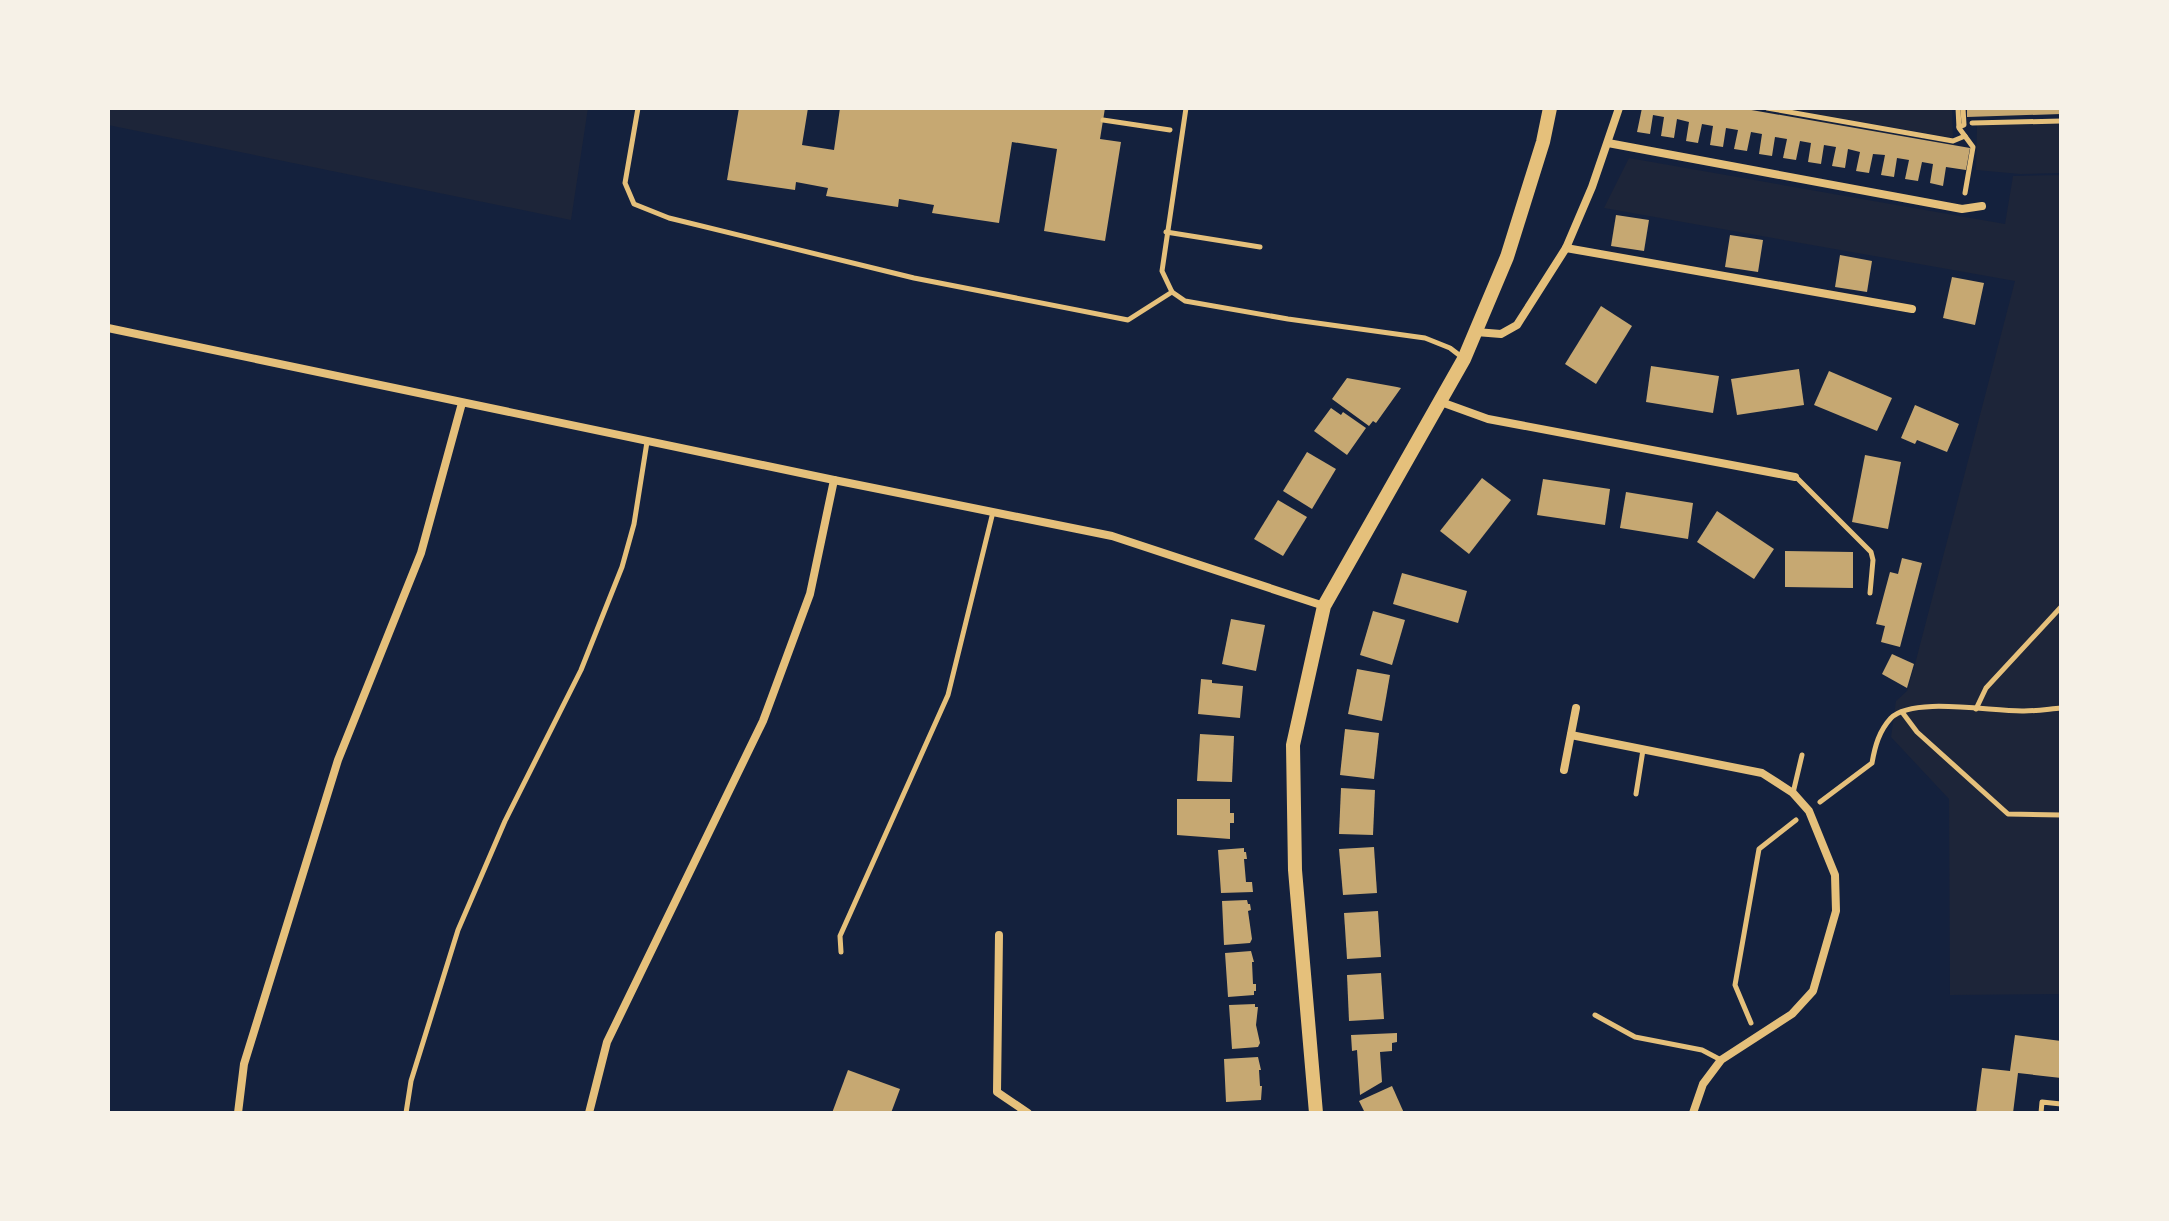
<svg xmlns="http://www.w3.org/2000/svg" width="2169" height="1221" viewBox="0 0 2169 1221" font-family="'DejaVu Sans',sans-serif">
<style>
.green{fill:#1d2539}
.building{fill:#c6a872}
.lines{fill:none;stroke-linecap:round;stroke-linejoin:round}
.path{stroke:#e5c07b;stroke-width:5}
.service{stroke:#e5c07b;stroke-width:5}
.minor{stroke:#e5c07b;stroke-width:8}
.tertiary{stroke:#e5c07b;stroke-width:14}
</style>
<rect width="100%" height="100%" fill="#14213d"/>
<g class="green">
<path d="M108,108h480l-17,112 -463,-95z"/>
<path d="M1782,108h170l1,30z"/>
<path d="M2061,124v49l-41,1 -44,-4 1,-45z"/>
<path d="M1629,158l376,66 8,-48 48,-1v819l-111,1 -1,-196 -58,-62 5,-36 11,-10 8,-27 100,-383 -411,-73z"/>
</g>
<g class="building">
<path d="M739,108h69l-6,37 32,5 6,-42h265l-5,31 21,3 -16,99 -61,-10 13,-82 -45,-7 -13,81 -67,-10 2,-8 -35,-6 -1,8 -72,-11 2,-8 -32,-6 -1,8 -68,-10z"/>
<path d="M1642,108h98l230,40 -4,22 -20,-3 -3,19 -13,-3 3,-19 -11,-2 -4,19 -13,-2 4,-19 -12,-2 -3,19 -13,-2 4,-20 -12,-1 -4,19 -13,-2 4,-19 -12,-3 -3,19 -13,-2 4,-19 -12,-2 -3,19 -13,-2 3,-19 -11,-2 -4,19 -13,-2 4,-19 -12,-2 -3,19 -13,-2 3,-20 -11,-2 -4,19 -13,-2 4,-19 -12,-2 -3,19 -13,-2 3,-19 -11,-2 -4,19 -12,-2 3,-19 -12,-3 -3,19 -13,-2 3,-19 -11,-2 -3,19 -13,-2z"/>
<path d="M1967,108h94v6l-94,3z"/>
<path d="M1616,215l33,5 -5,31 -33,-5z"/>
<path d="M1730,235l33,5 -5,32 -33,-5z"/>
<path d="M1840,255l32,6 -5,31 -32,-5z"/>
<path d="M1952,277l32,6 -9,42 -32,-7z"/>
<path d="M1601,306l31,20 -36,58 -31,-20z"/>
<path d="M1651,366l68,10 -6,37 -67,-11z"/>
<path d="M1799,369l5,36 -67,10 -6,-36z"/>
<path d="M1829,371l63,27 -15,33 -63,-26z"/>
<path d="M1347,378l50,9 4,1 -25,35 -3,-2 -4,5 -37,-27z"/>
<path d="M1915,405l44,19 -12,28 -30,-12 -2,4 -14,-6z"/>
<path d="M1331,408l10,7 2,-3 23,16 -19,27 -33,-24z"/>
<path d="M1307,452l29,17 -24,40 -29,-18z"/>
<path d="M1865,455l36,7 -13,67 -36,-7z"/>
<path d="M1482,478l29,22 -42,54 -29,-23z"/>
<path d="M1543,479l67,10 -5,36 -68,-10z"/>
<path d="M1626,492l67,11 -5,36 -68,-11z"/>
<path d="M1278,500l29,17 -24,39 -29,-17z"/>
<path d="M1717,511l57,38 -20,30 -57,-37z"/>
<path d="M1785,551l68,1v36l-68,-1z"/>
<path d="M1902,558l20,5 -22,84 -19,-5 4,-16 -9,-2 14,-52 8,2z"/>
<path d="M1402,573l65,18 -9,32 -65,-19z"/>
<path d="M1373,611l32,9 -13,45 -32,-10z"/>
<path d="M1231,619l34,6 -9,46 -34,-7z"/>
<path d="M1892,654l22,10 -7,24 -25,-14z"/>
<path d="M1357,669l33,6 -8,46 -34,-7z"/>
<path d="M1201,679l11,1v3l31,3 -3,32 -42,-4z"/>
<path d="M1345,729l34,4 -5,46 -34,-4z"/>
<path d="M1200,734l34,2 -2,46 -35,-1z"/>
<path d="M1341,788l34,2 -2,45 -34,-1z"/>
<path d="M1177,799h53v14h4v10h-4v16l-53,-4z"/>
<path d="M1374,847l3,46 -34,2 -4,-46z"/>
<path d="M1244,848v4h2l1,7h-3l2,23h6l1,10 -32,1 -3,-43z"/>
<path d="M1247,900l1,4h2l1,6 -3,1 4,28 -2,4 -26,2 -2,-44z"/>
<path d="M1378,911l3,46 -34,2 -3,-46z"/>
<path d="M1251,951l3,11h-2l1,22h3v7h-2v4l-26,2 -3,-44z"/>
<path d="M1381,973l3,46 -35,2 -2,-46z"/>
<path d="M1255,1004v3h3l-2,18 4,18 -2,4 -26,2 -3,-44z"/>
<path d="M1397,1033v9l-5,1v8l-12,1 2,30 -22,13 -3,-45 -5,1 -1,-16z"/>
<path d="M2015,1035l46,6v37l-43,-5 -5,40h-37l6,-45 28,3z"/>
<path d="M1258,1057l3,13h-2l1,16h2l-1,14 -35,2 -2,-43z"/>
<path d="M848,1070l52,19 -9,24h-59z"/>
<path d="M1392,1086l12,27h-39l-6,-12z"/>
</g>
<g class="lines">
<g class="path">
<path d="M1767,108l186,33 12,-5"/>
<path d="M1958,108l1,20 14,19 -8,46"/>
<path d="M1103,120l67,10"/>
<path d="M1972,123l89,-2"/>
<path d="M1959,127l5,-2 -1,-17"/>
<path d="M1976,709l10,-21 75,-81"/>
<path d="M1902,712l15,20 91,82 53,1"/>
<path d="M1820,802l52,-39c3,-17 7,-32 19,-45 22,-22 102,-6 133,-7 12,0 25,-2 37,-3"/>
<path d="M1751,1023l-16,-38 24,-136 37,-29"/>
<path d="M2041,1113l1,-11 19,2"/>
</g>
<g class="service">
<path d="M638,108l-13,75 9,21 35,14 245,60 214,42 44,-28"/>
<path d="M1186,108l-24,163 10,21 13,9 103,18 137,19 25,10 13,10"/>
<path d="M1166,232l94,15"/>
<path d="M1796,477l75,75 2,8 -3,33"/>
<path d="M1793,793l9,-38"/>
<path d="M1636,794l7,-44"/>
<path d="M841,952l-1,-16 108,-241 45,-183"/>
<path d="M1595,1015l40,22 67,13 19,10"/>
<path d="M406,1113l5,-32 47,-151 47,-109 76,-151 41,-103 12,-43 13,-82"/>
</g>
<g class="minor">
<path d="M1608,143l354,66 20,-3"/>
<path d="M1566,248l346,61"/>
<path d="M108,328l726,152 278,56 212,70"/>
<path d="M1476,332l25,2 16,-9 49,-77 26,-61 27,-79"/>
<path d="M1441,402l47,17 307,58"/>
<path d="M1571,735l191,38 31,20 16,18 26,64 1,36 -23,80 -21,23 -71,46 -18,24 -10,29"/>
<path d="M1564,770l12,-62"/>
<path d="M999,935l-2,157 31,21"/>
<path d="M238,1113l6,-49 94,-304 83,-207 41,-150"/>
<path d="M589,1113l18,-71 156,-321 47,-127 24,-114"/>
</g>
<path class="tertiary" d="M1316,1113l-21,-243 -2,-125 31,-139 140,-247 43,-102 36,-115 7,-34"/>
</g>
<rect width="2169" height="1221" fill="none" stroke="#f6f1e7" stroke-width="220"/>
</svg>
